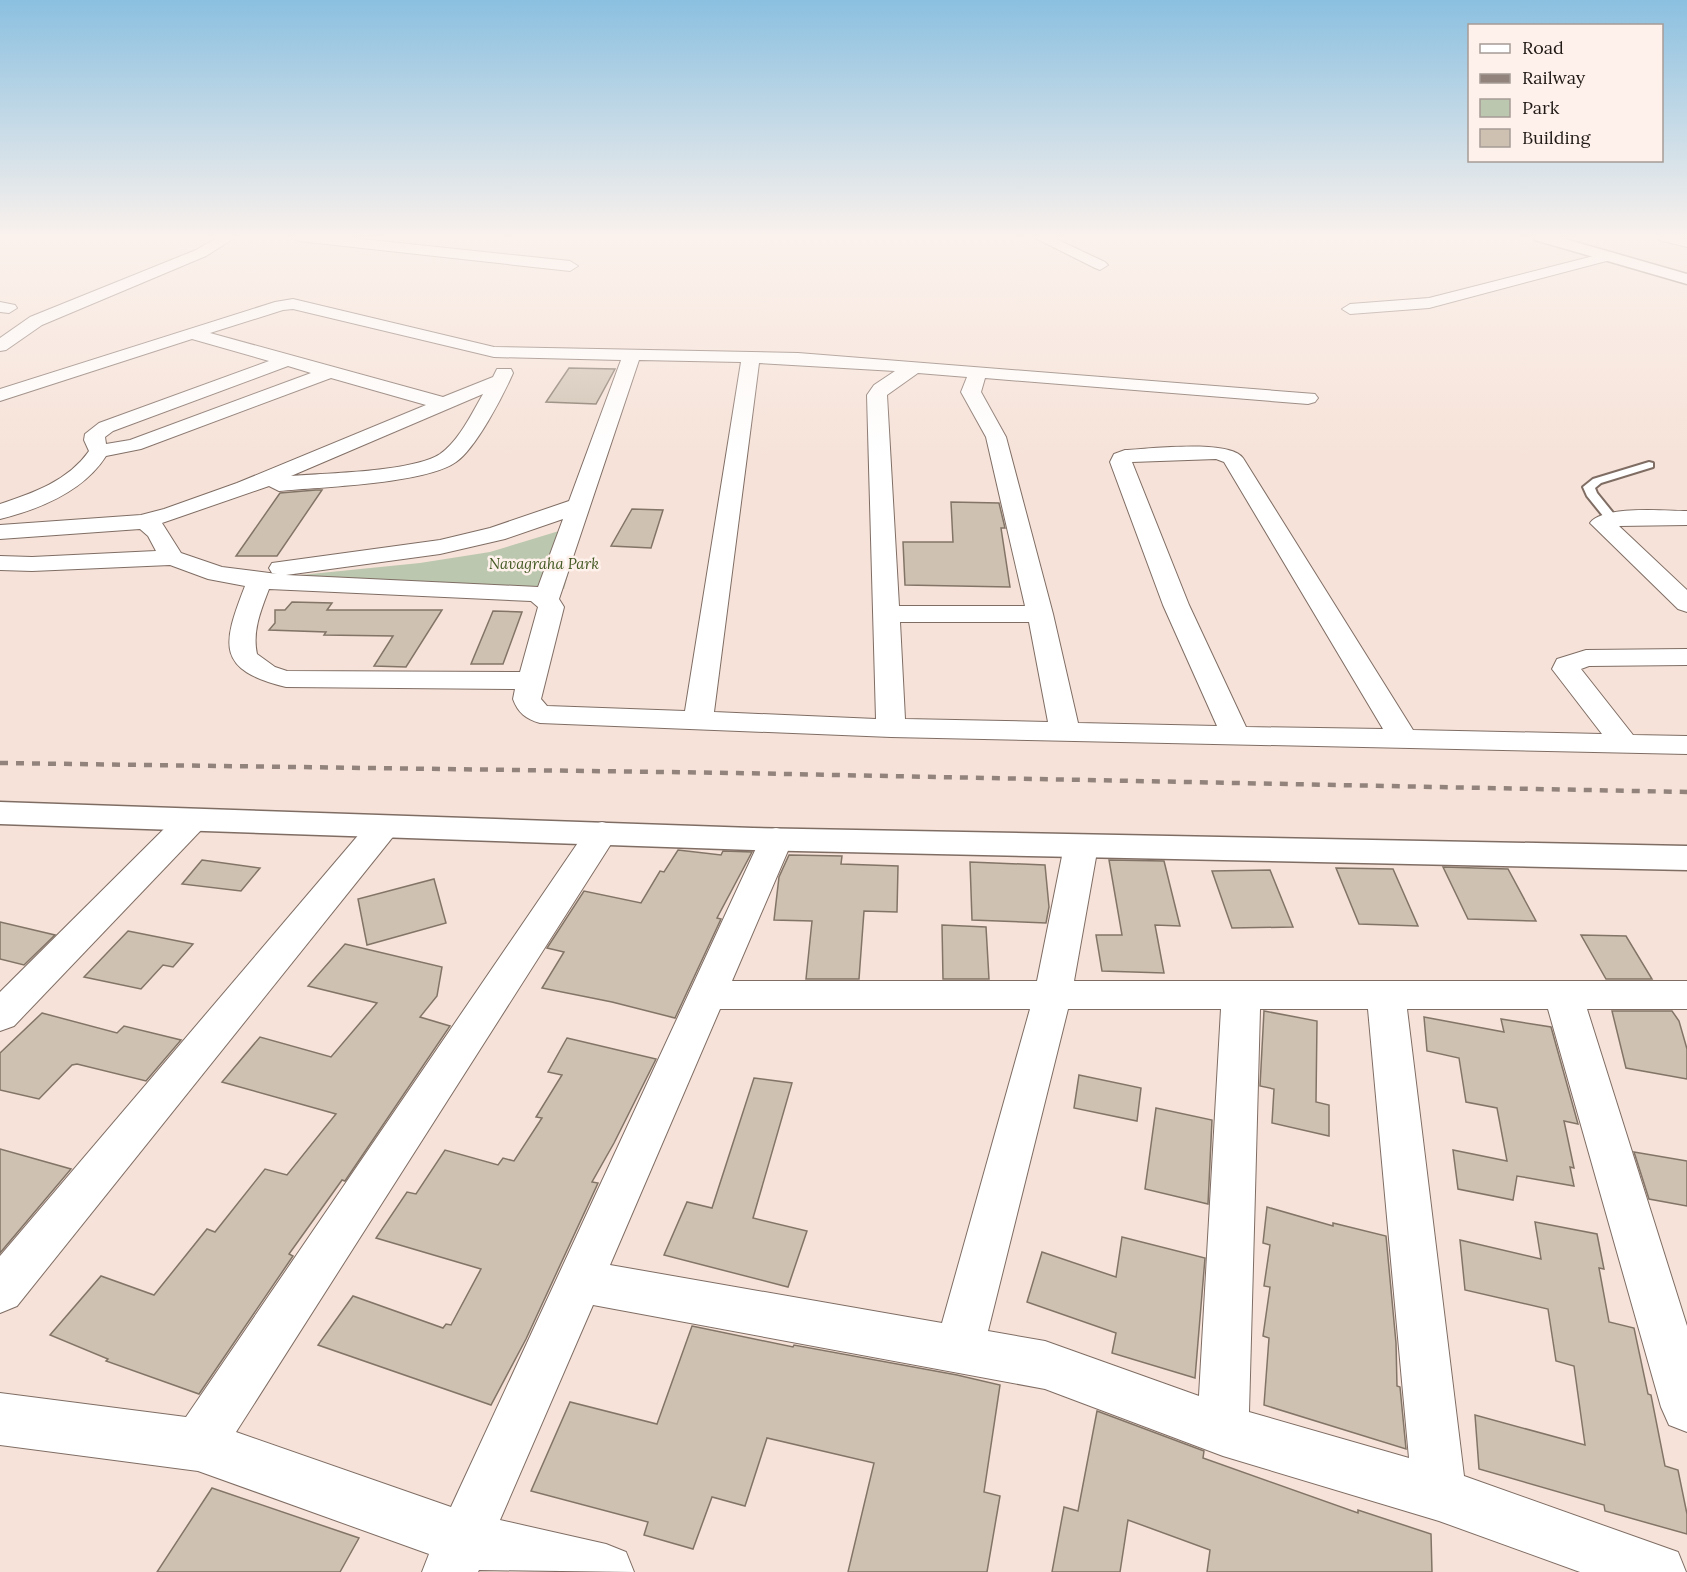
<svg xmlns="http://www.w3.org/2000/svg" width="1687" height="1572" viewBox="0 0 1687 1572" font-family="Lora,serif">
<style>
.green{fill:#bbc7ae}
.building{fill:#cfc1b2;stroke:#827567;stroke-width:1.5}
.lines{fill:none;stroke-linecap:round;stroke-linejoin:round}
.lane-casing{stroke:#7f6d64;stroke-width:4}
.street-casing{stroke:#7f6d64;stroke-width:2}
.secondary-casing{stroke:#7f6d64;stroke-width:3}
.lane{fill:#fff;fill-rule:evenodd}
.street{fill:#fff;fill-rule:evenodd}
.secondary{fill:#fff;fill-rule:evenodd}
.rail{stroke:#92847d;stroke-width:4.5;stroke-dasharray:8 8;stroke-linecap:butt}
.labels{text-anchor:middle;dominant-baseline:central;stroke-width:5;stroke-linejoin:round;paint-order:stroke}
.far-park-label{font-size:15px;font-style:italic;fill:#445a24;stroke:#fef1eb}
</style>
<rect width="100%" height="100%" fill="#f6e2d8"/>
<path class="green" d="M582,524l-18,65 -272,-5 9,-9 119,-12 70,-11z"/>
<g class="building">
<path d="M569,368l46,1 -19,35 -50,-2z"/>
<path d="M316,490h6l-45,66h-41l44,-63z"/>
<path d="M951,502l48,1 6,25h-4l9,59 -105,-2 -2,-43h50z"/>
<path d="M632,509l31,1 -12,38 -40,-2z"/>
<path d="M292,602l40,1 -5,7h115l-36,57 -32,-1 19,-30 -69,-1 2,-3 -57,-2 6,-7v-13h10z"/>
<path d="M493,611l29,1 -19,52h-32z"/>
<path d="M678,850l43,5 2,-4 29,1 -35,66 4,1 -46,99 -63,-16 -70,-14 22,-36 -17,-4 37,-57 57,12 19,-32 4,1z"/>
<path d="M789,855l53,1 -1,8 57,2 -1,46 -33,-1 -5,68h-53l6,-58 -38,-1 5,-43z"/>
<path d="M202,860l58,8 -19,23 -59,-7z"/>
<path d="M1109,860l55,1 16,65 -25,-1 9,48 -62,-2 -6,-36h26z"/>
<path d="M970,862l75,3 4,42 -3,16 -74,-3z"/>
<path d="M1443,867l65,2 28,52 -68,-2z"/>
<path d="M1336,868l57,1 25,57 -59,-2z"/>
<path d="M1270,870l23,57 -61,1 -20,-57z"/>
<path d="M434,879l12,44 -79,22 -9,-46z"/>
<path d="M0,922l55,13 -31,30 -24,-6z"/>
<path d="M942,925l44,2 3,52h-46z"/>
<path d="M128,931l65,13 -20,23 -10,-2 -22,24 -57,-12z"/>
<path d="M1581,935l45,1 26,43h-46z"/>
<path d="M345,944l97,23 -5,29 -17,21 30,9 -105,155 -3,-1 -53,74 4,2 -94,138 -93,-33 2,-2 -58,-24 51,-59 53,19 53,-66 8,3 50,-63 22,6 49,-61 -114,-32 38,-45 71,20 46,-54 -69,-17z"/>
<path d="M1264,1011l53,10 -1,81 13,3v31l-57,-13 2,-34 -14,-3z"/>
<path d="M1612,1011h60l7,10 8,28v30l-61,-11z"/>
<path d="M42,1013l75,20 7,-7 57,14 -35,41 -69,-17 -5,1 -33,34 -39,-9v-37z"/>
<path d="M1424,1017l80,15 -3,-13 50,8 27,97 -14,-3 10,47 -4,-1 4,19 -57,-10 -4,24 -55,-11 -5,-39 54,11 -10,-53 -31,-6 -7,-44 -32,-7z"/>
<path d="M567,1038l89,21 -42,84 -22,39 6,1 -72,156 -35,66 -173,-60 35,-49 90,32 3,-4 5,1 30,-56 -105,-31 31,-46 9,2 29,-44 53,15 5,-7 11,3 28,-43 -6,-1 26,-42 -14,-3z"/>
<path d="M1079,1075l62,13 -4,33 -63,-13z"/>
<path d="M754,1078l38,5 -39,135 54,13 -19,56 -124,-32 23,-53 25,6z"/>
<path d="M1156,1108l56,12 -4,84 -63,-15z"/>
<path d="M0,1149l71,20 -71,84z"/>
<path d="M1634,1152l53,9v45l-38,-7z"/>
<path d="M1267,1207l66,19v-3l53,13 10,107 1,43 3,1 6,62 -142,-44 5,-67 -6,-2 7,-49 -6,-1 6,-41 -7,-2z"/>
<path d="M1535,1222l62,12 7,35 -5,-1 10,54 25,6 14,66 3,1 14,71 13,4 9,44v20l-82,-23 -1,-6 -125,-36 -4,-54 110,30 -11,-79 -18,-5 -8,-52 -83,-19 -5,-50 81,19z"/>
<path d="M1122,1237l83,21 -10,120 -83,-25 4,-20 -89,-31 15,-50 74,25z"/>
<path d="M692,1326l101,21 1,-2 163,30 43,10 -16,107 16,4 -13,76h-139l26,-109 -107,-25 -22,68 -33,-9 -19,52 -49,-14 4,-13 -117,-31 39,-89 87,22z"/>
<path d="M1097,1411l107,40 -1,7 155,55v-3l73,24 1,38h-225l3,-22 -82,-30 -8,52h-68l12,-65 14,4z"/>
<path d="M212,1488l147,50 -19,34h-183z"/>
</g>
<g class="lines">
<defs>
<path id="lane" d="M1649,462l4,1v4l-52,16 -6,5 2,5 21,26 -2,3h-8l-21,-26 -4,-9 10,-8z"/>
<g id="street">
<path d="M218,237h18l-30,19 -164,69 -36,25 -6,1v-13l30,-21 166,-67z"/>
<path d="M292,237h51l227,24 8,5 -8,5 -271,-30z"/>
<path d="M1033,237h19l53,25 3,3 -8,5 -5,-2z"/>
<path d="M1657,237l30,2v8l-28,-7z"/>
<path d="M1609,252l5,1 2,3 -2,3 -185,49 -79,6 -8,-5 8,-5 79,-6z"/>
<path d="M293,299l201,48 304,6 517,41 3,4 -3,4 -7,2 -323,-26 -4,14 25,45 47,177 25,109 139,3 -54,-121 -53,-143 4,-8 11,-4c24,-1 104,-11 118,8l170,272 189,4 -50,-65 5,-10 29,-9 101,-1v16l-98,1 -8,3 52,66 54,1v18l-796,-17 -351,-14c-14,-4 -22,-10 -27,-24l2,-10 -229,-2c-70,-17 -64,-42 -41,-101l-37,-7 -38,-14 -138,6 -32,-1v-14l32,1 124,-6 -8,-15 -8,-7 -140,10v-14l141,-10 23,-6 73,-26 189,-78 -95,-27 -190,71 -35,7c-23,36 -66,53 -106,63v-15c33,-11 68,-23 89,-53l-5,-11 1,-6 14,-11 170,-62 -77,-22 -192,62v-12l275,-87zM293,309l201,48 127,3 -52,141 -79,27 -50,12 -168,23 -3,5 3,5 5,1 -55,-7 -41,-14 -19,-30 107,-37 10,5c41,-4 146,-7 177,-29 20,-14 47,-66 57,-89l-2,-4h-14l-4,8 -50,20 -233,-64 73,-23zM639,360l102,2 -56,349 -138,-5 -6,-7 23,-92 -5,-8zM759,363l136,8 -21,14 -7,10 9,324 -162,-7zM288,366l23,7 -181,67 -24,4 -1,-7 8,-6zM918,373l49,4 -6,15 25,45 39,169h-126l-12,-211zM483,394c-11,19 -24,47 -43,60 -28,18 -113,19 -149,22zM1216,459l8,3 159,267 -137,-2 -57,-122 -57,-143zM563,519l-25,68 -252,-12 154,-21 65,-15zM269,589l262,12 7,6 -18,65 -233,-1 -12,-4 -18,-13c-5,-23 4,-44 12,-65zM900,622h129l19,100 -143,-3z"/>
<path d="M0,302l15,3 2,3 -8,5 -9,-1z"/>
<path d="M1687,511v14l-68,1 68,64v22l-9,-3 -88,-86c13,-18 76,-12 97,-12z"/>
<path d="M193,809l12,3 4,7 -4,7 -191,200 -14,5v-39l181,-180z"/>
<path d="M384,816l12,3 4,7 -4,7 -379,473 -17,7v-57l372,-437z"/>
<path d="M602,822l12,3 4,8 -382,599 215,75 313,-676 12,-3 12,3 5,8 -61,142h305l27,-135 5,-8 12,-3 12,3 5,8 -24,135h613v28h-100l100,317v106l-18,-7 -8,-18 -113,-398h-141l57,467 214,76 8,20h-106l-141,-51 -216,-65 -178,-67 -452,-84 -93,215 106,24 20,8 8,20 -155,-2 -1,2h-56l7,-18 -231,-83 -198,-26v-52l186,24 404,-592zM720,1009h310l-88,314 -332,-58zM1068,1009h153l-22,387 -154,-55 -57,-10zM1260,1009h108l41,449 -160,-46z"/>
</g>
<g id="secondary">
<path d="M1533,237h25l129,37v10l-152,-44z"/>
<path d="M0,802l753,26 934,18v24l-934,-20 -753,-26z"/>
</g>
</defs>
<use href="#lane" class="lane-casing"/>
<use href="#street" class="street-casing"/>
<use href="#secondary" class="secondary-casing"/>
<use href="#lane" class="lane"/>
<use href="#street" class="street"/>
<use href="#secondary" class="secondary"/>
<path class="rail" d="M0,763l737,10 950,19"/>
</g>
<linearGradient id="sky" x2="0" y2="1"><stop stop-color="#8bc0e0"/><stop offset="0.52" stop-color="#fbf2ed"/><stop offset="1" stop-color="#fbf2ed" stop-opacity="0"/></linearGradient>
<rect width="1687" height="457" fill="url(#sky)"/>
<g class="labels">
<g class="far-park-label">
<text x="544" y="563">Navagraha Park</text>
</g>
</g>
<rect x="1468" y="24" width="195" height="138" fill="#fef1eb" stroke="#a69b96" stroke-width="1.5"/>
<rect x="1480" y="44" width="30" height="9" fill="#ffffff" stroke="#a69b96" stroke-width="1.5"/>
<text x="1522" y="54" font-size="18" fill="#211a16">Road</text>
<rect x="1480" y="74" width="30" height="9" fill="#92847d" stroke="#a69b96" stroke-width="1.5"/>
<text x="1522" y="84" font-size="18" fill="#211a16">Railway</text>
<rect x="1480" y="99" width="30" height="18" fill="#bbc7ae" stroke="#a69b96" stroke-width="1.5"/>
<text x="1522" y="114" font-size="18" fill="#211a16">Park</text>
<rect x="1480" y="129" width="30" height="18" fill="#cfc1b2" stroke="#a69b96" stroke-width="1.5"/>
<text x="1522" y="144" font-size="18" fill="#211a16">Building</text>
</svg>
